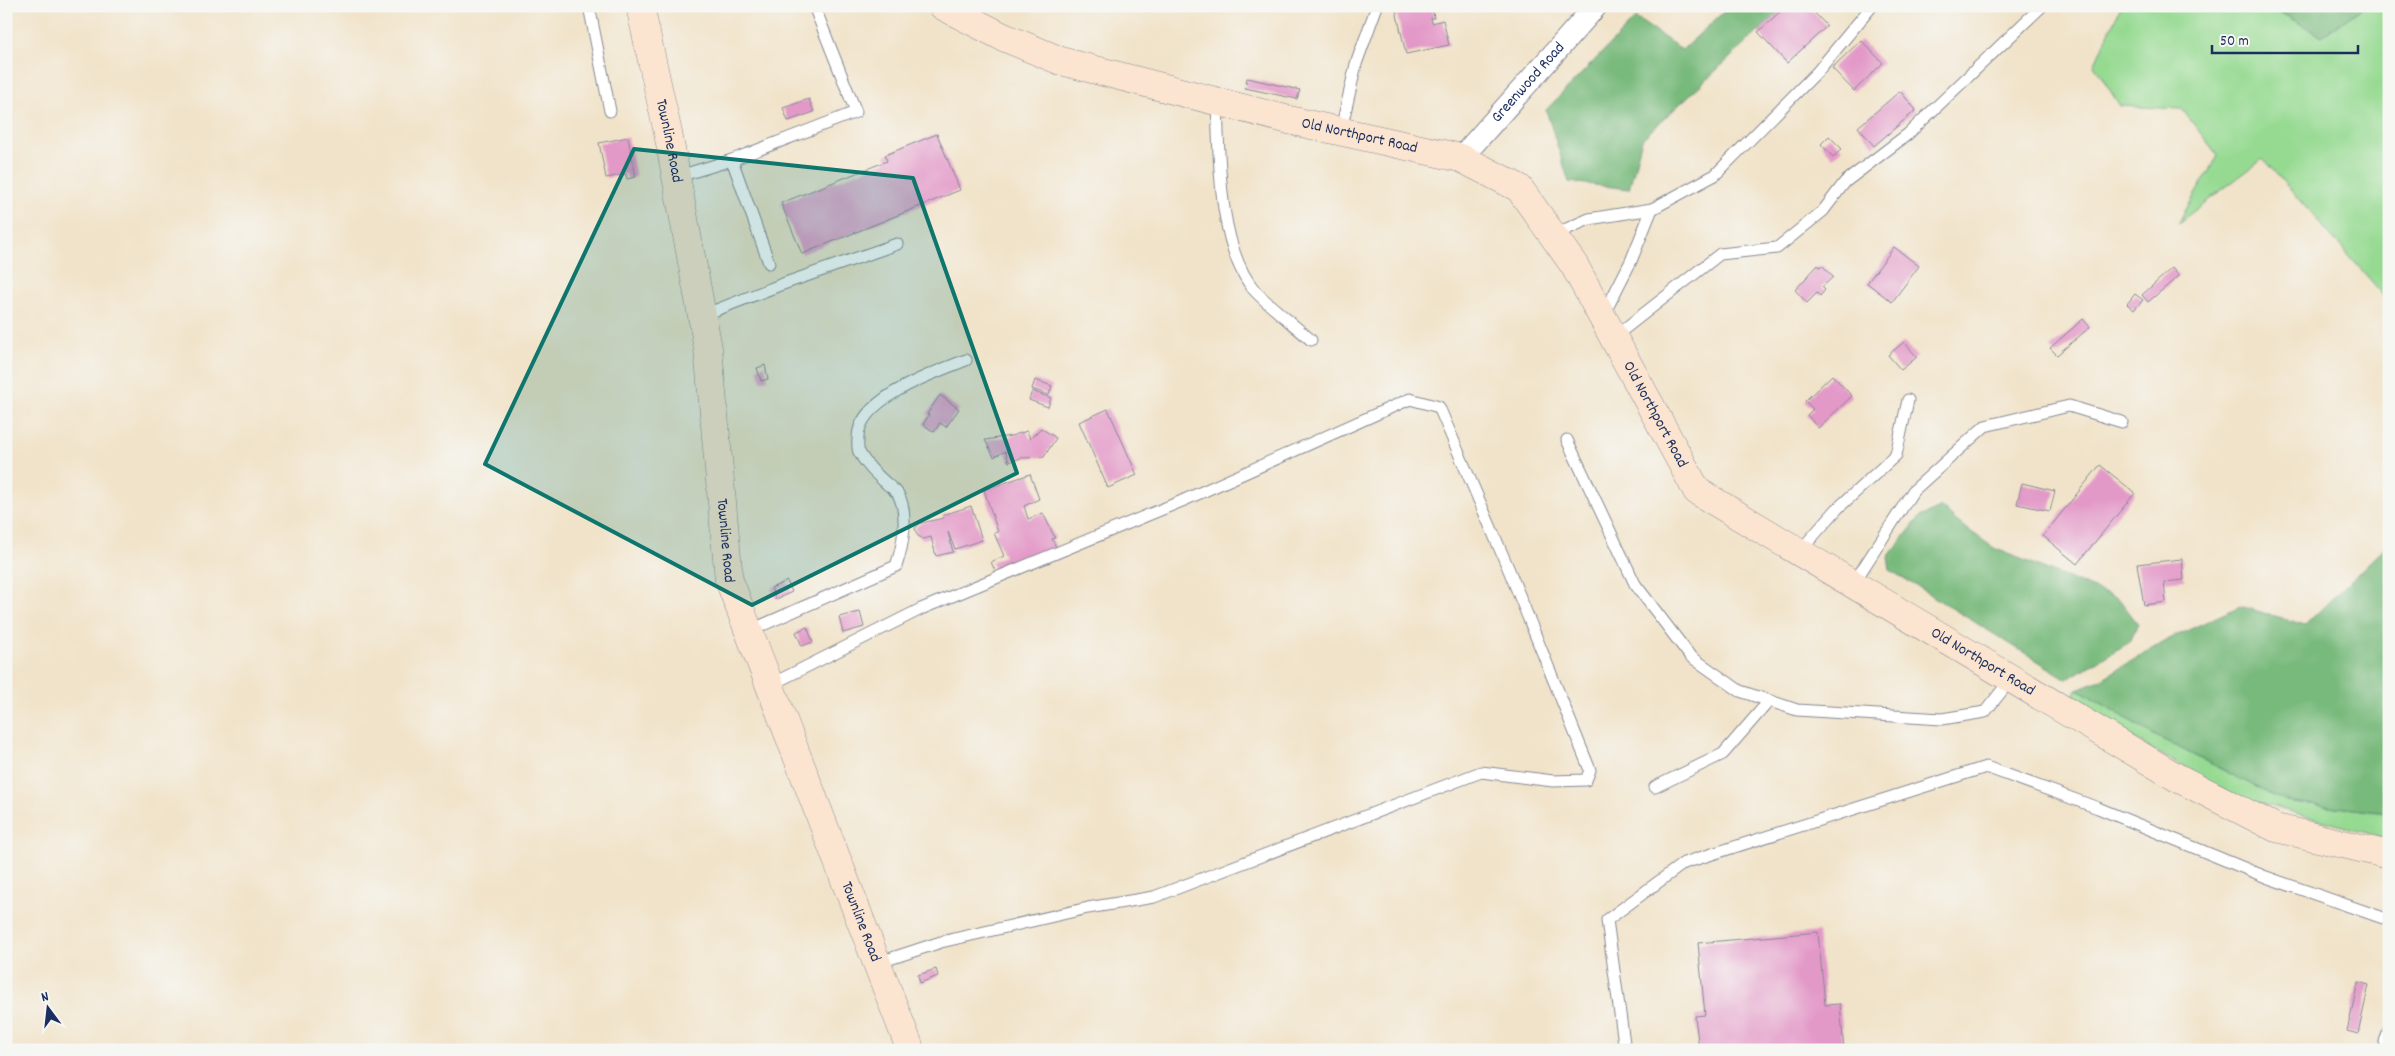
<svg xmlns="http://www.w3.org/2000/svg" width="2395" height="1056" viewBox="0 0 2395 1056" font-family="Dekko,sans-serif">
<style>
.green{fill:#96da92;stroke:#588478}
.forest{fill:#78ba7c;stroke:#4a746d}
.building{fill:#e399c8}
.lines{fill:none;stroke-linecap:round;stroke-linejoin:round}
.lane-casing{stroke:#868994;stroke-width:13}
.street-casing{stroke:#868994;stroke-width:24}
.secondary-casing{stroke:#868994;stroke-width:29}
.lane{stroke:#fff;stroke-width:11}
.street{stroke:#fff;stroke-width:22}
.secondary{stroke:#fce5d0;stroke-width:28}
.marked{fill:#0f766e;fill-opacity:0.2;stroke:#0f766e;stroke-width:4;stroke-linejoin:round}
.labels{text-anchor:middle;dominant-baseline:central;stroke-width:4;stroke-linejoin:round;paint-order:stroke}
.street-label{font-size:16px;fill:#1b2f5e;stroke:#f6f6f2}
</style>
<rect width="100%" height="100%" fill="#f6f6f2"/>
<filter id="ink" filterUnits="userSpaceOnUse"><feTurbulence type="fractalNoise" baseFrequency=".02" numOctaves="2"/><feDisplacementMap in="SourceGraphic" scale="10" xChannelSelector="R" yChannelSelector="G"/><feConvolveMatrix kernelMatrix="1 2 1 2 8 2 1 2 1" color-interpolation-filters="sRGB"/></filter>
<filter id="wash" filterUnits="userSpaceOnUse"><feTurbulence type="fractalNoise" baseFrequency=".0096" numOctaves="4" result="noise"/><feDisplacementMap in="SourceGraphic" scale="20" xChannelSelector="R" yChannelSelector="G"/><feGaussianBlur stdDeviation="1.12" result="paint"/><feColorMatrix in="noise" values="0 0 0 0 0 0 0 0 0 0 0 0 0 0 0 0 0 1.4 0 .05"/><feComposite in="paint" operator="in"/></filter>
<g filter="url(#wash)">
<rect width="100%" height="100%" fill="#f1e3c9"/>
<g class="green">
<path d="M2121,6h148l53,30 43,-30h24v295l-126,-142 -85,64 40,-67 -36,-47 -62,-3 -26,-41z"/>
<path d="M2078,689l74,45 132,67 105,12v26l-155,-43 -165,-94z"/>
</g>
<g class="forest">
<path d="M1730,6h56l-144,133 -13,50 -60,-7 -23,-72 90,-92 46,32z"/>
<path d="M2269,6h96l-43,30z"/>
<path d="M1942,507l14,14 38,27 125,51 19,25 -8,18 -63,37 -177,-109 -2,-13 32,-40z"/>
<path d="M2389,543v270l-105,-12 -132,-67 -74,-45 22,-9 65,-39 75,-35 65,19z"/>
</g>
<g id="blocks">
<g class="building">
<path d="M1395,6h37l2,12h-3l1,5 11,-3 6,25 -43,9z"/>
<path d="M1786,6h26l-2,2 17,18 -40,37 -29,-31z"/>
<path d="M1861,40l22,23 -29,28 -22,-23z"/>
<path d="M1247,78l53,12 -3,9 -52,-11z"/>
<path d="M1900,91l16,19 -42,36 -16,-19z"/>
<path d="M809,99l5,13 -26,9 -5,-13z"/>
<path d="M937,134l23,56 -158,64 -21,-51 106,-42 -2,-6z"/>
<path d="M1829,136l13,13 -9,8 -12,-13z"/>
<path d="M628,137l8,40 -9,2 -1,-5 -20,4 -7,-35z"/>
<path d="M1894,247l25,19 -27,36 -25,-19z"/>
<path d="M1818,265l2,2 2,-2 11,12 -11,10 3,3 -5,6 -3,-3 -10,10 -12,-13z"/>
<path d="M2172,268l7,8 -31,26 -6,-7z"/>
<path d="M2135,294l8,6 -9,10 -7,-6z"/>
<path d="M2083,319l7,8 -33,28 -7,-7z"/>
<path d="M1904,342l13,15 -16,13 -13,-15z"/>
<path d="M765,365l3,14 -7,2 -4,-13z"/>
<path d="M1832,375l20,21 -34,32 -11,-13 6,-6 -8,-8z"/>
<path d="M1035,380l17,6 -3,9 -17,-6z"/>
<path d="M1032,391l19,7 -3,9 -19,-7z"/>
<path d="M940,395l19,14 -13,18 -6,-4 -6,9 -11,-8 6,-9 -2,-1z"/>
<path d="M1108,409l29,66 -29,13 -29,-66z"/>
<path d="M1041,428l15,10 -12,19 -23,1 -12,4 -4,-11 -11,6 -9,-17 26,-4 16,-5 3,8z"/>
<path d="M2100,465l35,28 -58,71 -34,-28z"/>
<path d="M1030,474l9,25 -15,7 4,13 15,-6 12,25 -3,1 4,8 -59,28 -6,-13 13,-6 -10,-23 4,-1 -14,-42z"/>
<path d="M2022,483l33,8 -5,20 -33,-7z"/>
<path d="M971,506l11,34 -27,9 -7,-17 5,20 -17,4 -5,-19 -8,2 -6,-4 -2,-7 6,-5 23,-5 -1,-3z"/>
<path d="M2182,559l2,21 -20,2 2,20 -22,3 -7,-41z"/>
<path d="M787,581l5,11 -16,7 -5,-11z"/>
<path d="M860,612l4,15 -21,6 -4,-16z"/>
<path d="M807,627l6,15 -11,4 -6,-14z"/>
<path d="M1818,932l7,73 15,-1 4,46h-145l-4,-34 10,-1 -7,-72z"/>
<path d="M936,969l2,7 -18,7 -2,-8z"/>
<path d="M2358,982l11,3 -11,49 -11,-3z"/>
</g>
</g>
</g>
<g filter="url(#ink)">
<use href="#blocks" fill-opacity="0" stroke="#868994" stroke-width="1"/>
<g class="lines">
<defs>
<g id="lane">
<path d="M589,6l21,105"/>
<path d="M1217,101c2,55 1,149 39,191 17,17 37,32 55,48"/>
<path d="M1341,130l15,-66 21,-58"/>
<path d="M732,160l37,103"/>
<path d="M676,177l56,-17 124,-48 -42,-106"/>
<path d="M1652,209l63,-34 103,-104 54,-65"/>
<path d="M1553,235l36,-16 63,-10 -21,52 -28,55"/>
<path d="M701,316l79,-31 117,-41"/>
<path d="M1614,337l106,-83 57,-6 46,-37 22,-29 63,-48 134,-128"/>
<path d="M1567,440l68,144 55,72 50,35 57,19 145,9 43,-7 27,-34"/>
<path d="M1799,552l38,-43 59,-54 12,-55"/>
<path d="M1853,584l60,-93 72,-65 84,-20 53,16"/>
<path d="M749,631l147,-65c7,-20 13,-52 2,-72 -2,-3 -8,-7 -11,-10 -11,-10 -21,-19 -28,-32 -2,-4 -1,-10 -1,-15 1,-39 78,-65 108,-77"/>
<path d="M770,685l151,-76 261,-108 228,-102 29,8 70,163 81,200 -4,10 -33,1 -72,-9 -327,125 -66,11 -147,34 -64,21"/>
<path d="M1655,787l68,-33 46,-53"/>
<path d="M2389,1029l-4,13 4,4"/>
<path d="M1625,1050l-18,-130 77,-57 302,-96 112,41 168,69 123,43"/>
</g>
<g id="street">
<path id="s1" d="M1461,158l135,-152"/>
</g>
<g id="secondary">
<path id="s2" d="M640,6l28,127 40,215 21,232 180,466 -1,4"/>
<path id="s3" d="M943,6l58,30 60,25 228,59 172,38 58,30 55,77 123,226 479,286 100,51 113,27"/>
</g>
</defs>
<use href="#lane" class="lane-casing"/>
<use href="#street" class="street-casing"/>
<use href="#secondary" class="secondary-casing"/>
<use href="#lane" class="lane"/>
<use href="#street" class="street"/>
<use href="#secondary" class="secondary"/>
</g>
</g>
<path class="marked" d="M634,149l279,29 104,295 -265,132 -267,-141z"/>
<g class="labels">
<g class="street-label">
<text stroke="none"><textPath href="#s1" startOffset="101">Greenwood Road</textPath></text>
<text stroke="none"><textPath href="#s3" startOffset="438">Old Northport Road</textPath></text>
<text stroke="none"><textPath href="#s2" startOffset="138">Townline Road</textPath></text>
<text stroke="none"><textPath href="#s3" startOffset="872">Old Northport Road</textPath></text>
<text stroke="none"><textPath href="#s2" startOffset="542">Townline Road</textPath></text>
<text stroke="none"><textPath href="#s3" startOffset="1292">Old Northport Road</textPath></text>
<text stroke="none"><textPath href="#s2" startOffset="948">Townline Road</textPath></text>
</g>
</g>
<rect width="2395" height="1056" fill="none" stroke="#f6f6f2" stroke-width="25"/>
<g transform="translate(48 1008) rotate(345)" stroke="#f6f6f2" stroke-width="4" paint-order="stroke">
<path d="M0-4L9 19L0 12L-9 19Z" fill="#1b2f5e"/>
<text y="-8" font-size="14" font-weight="bold" text-anchor="middle" fill="#1b2f5e">N</text>
</g>
<path d="M2212 45v8h146v-8" fill="none" stroke="#1b2f5e" stroke-width="2.5"/>
<text x="2220" y="45" font-size="15" fill="#1b2f5e" stroke="#f6f6f2" stroke-width="4" paint-order="stroke">50 m</text>
</svg>
